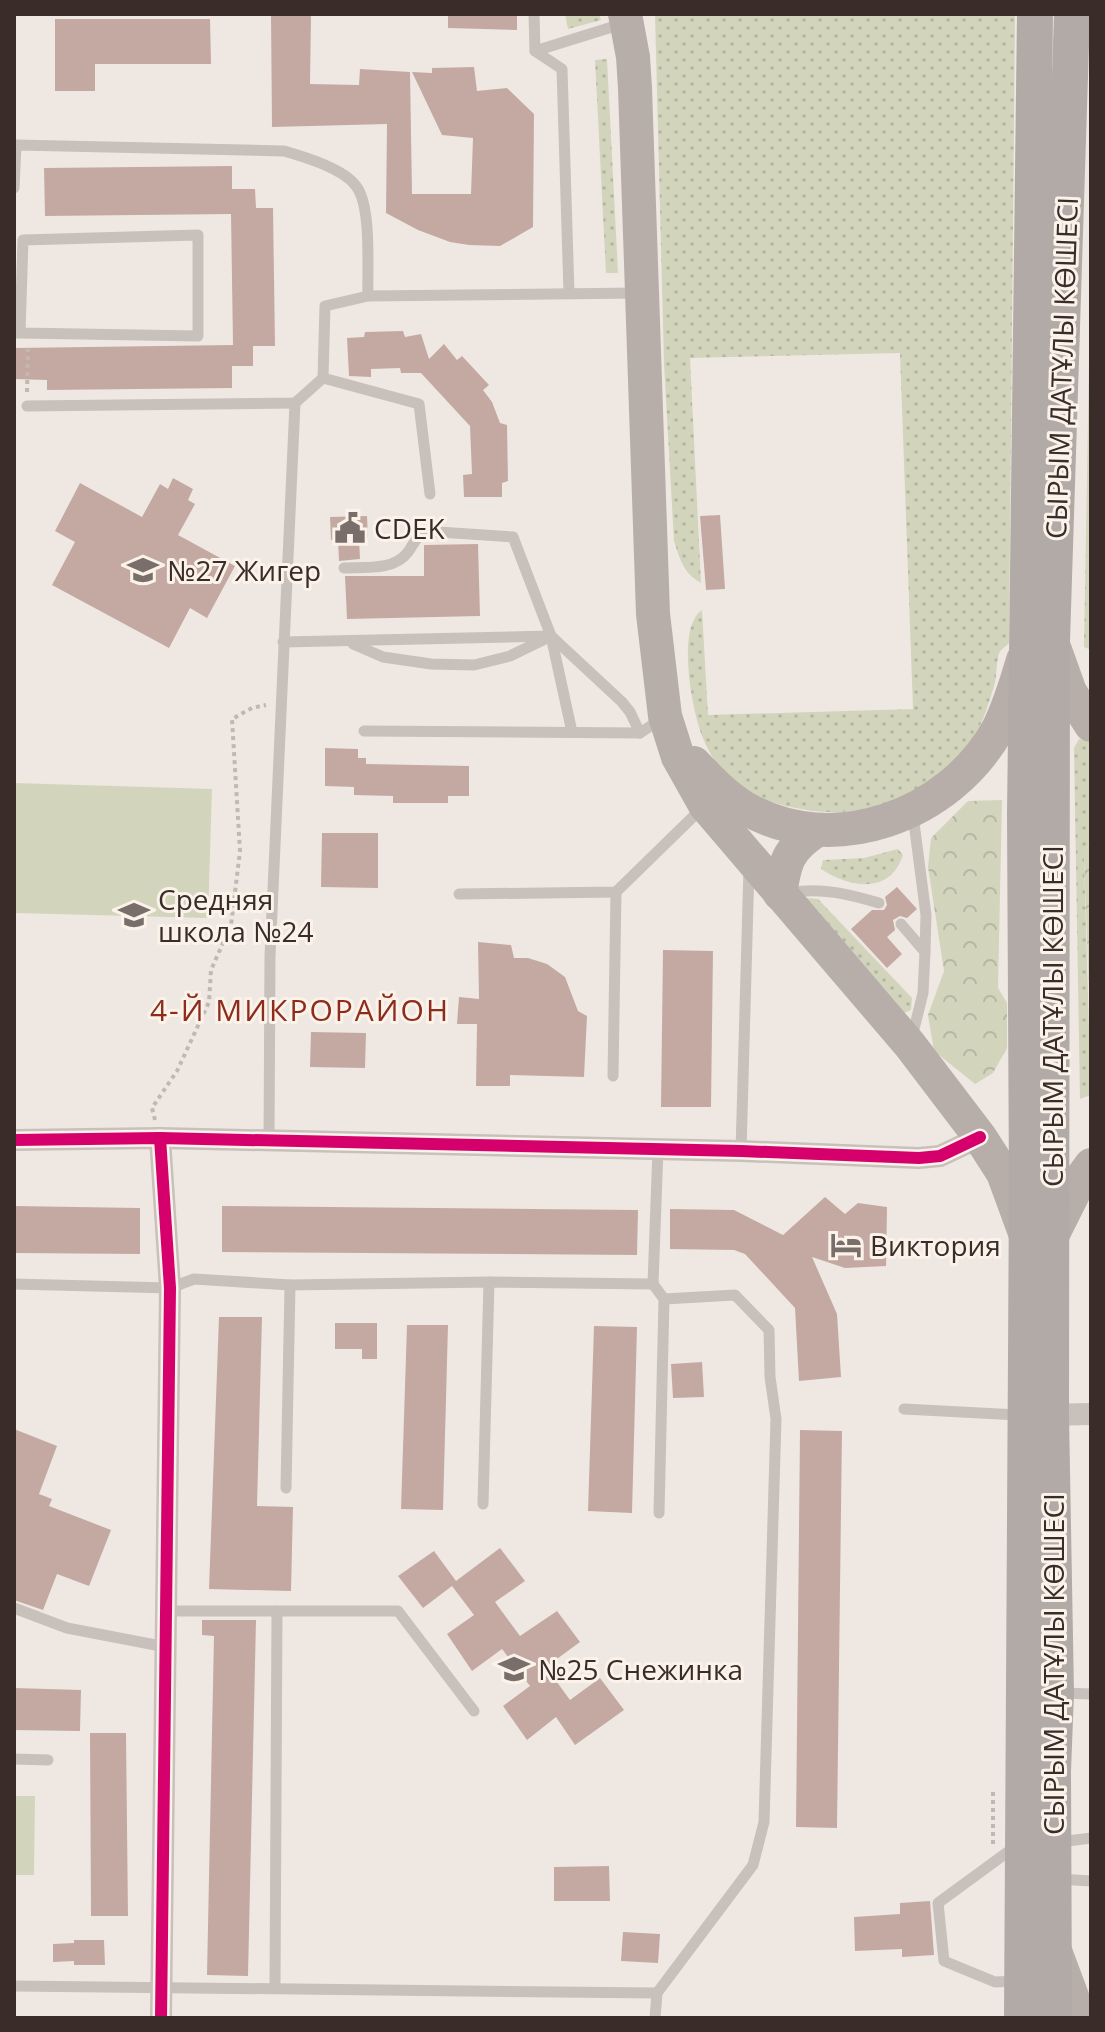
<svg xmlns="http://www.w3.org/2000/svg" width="1105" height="2032" viewBox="0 0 1105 2032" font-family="'Open Sans',sans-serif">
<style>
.green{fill:url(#green-dots)}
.forest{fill:url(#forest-crowns)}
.pitch{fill:#d2d5bc}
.building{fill:#c4a9a3}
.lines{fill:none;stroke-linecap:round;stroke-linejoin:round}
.path{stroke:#c1b8b3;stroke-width:4;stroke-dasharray:4 4;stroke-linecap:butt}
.service{stroke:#c8c0bb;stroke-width:11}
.minor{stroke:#c8c0bb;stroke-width:22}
.primary{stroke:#b7aeaa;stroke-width:34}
.trunk{stroke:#b2aaa6;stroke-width:36}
.cycleway-casing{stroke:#fbf2ea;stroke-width:17}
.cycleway{stroke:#d6006c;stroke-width:12}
.labels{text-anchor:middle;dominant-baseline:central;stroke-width:6;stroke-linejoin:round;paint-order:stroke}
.street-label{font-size:28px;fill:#3a2c29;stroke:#fbf2ea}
.poi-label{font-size:28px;fill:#3a2c29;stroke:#fbf2ea;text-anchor:start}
.neighbourhood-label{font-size:30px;letter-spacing:2px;fill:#8e2c1c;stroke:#fbf2ea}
</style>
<defs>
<pattern id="green-dots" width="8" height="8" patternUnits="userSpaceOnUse" patternTransform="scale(2)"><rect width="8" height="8" fill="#d2d5bc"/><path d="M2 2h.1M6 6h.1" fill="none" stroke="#b5b7a2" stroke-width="1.8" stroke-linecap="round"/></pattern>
<pattern id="forest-crowns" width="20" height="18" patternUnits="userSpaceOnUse" patternTransform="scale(2)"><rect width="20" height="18" fill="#d2d5bc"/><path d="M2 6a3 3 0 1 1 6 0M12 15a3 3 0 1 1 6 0" fill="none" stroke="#b5b7a2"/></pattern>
</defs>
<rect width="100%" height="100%" fill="#efe8e2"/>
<g class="green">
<path d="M565,14h34l2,6 -33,9z"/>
<path d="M655,14h360l-6,629c-1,1 -9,8 -9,8 -4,9 -3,22 -5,31 -2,9 -6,19 -9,29 -22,64 -95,104 -160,101 -28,-2 -65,-10 -88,-25 -15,-10 -29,-33 -35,-49 -11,-26 -27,-111 -1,-128l6,105 205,-6 -13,-356 -210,5 11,225c-18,-10 -21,-24 -27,-42l-10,-177z"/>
<path d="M607,59l11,214h-12l-11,-213z"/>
<path d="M1091,249v401l-7,-3z"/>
<path d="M1079,739l9,1 3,5v89l-7,26 7,235 -11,4 -6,-351z"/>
<path d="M898,849l5,6c-13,40 -53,33 -82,14l2,-9 41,-2z"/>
<path d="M807,898l11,1 94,99 -1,12 -7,3 -99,-105z"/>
</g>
<g class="forest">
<path d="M1002,800l-4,188 9,15v45l-14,25 -18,11 -41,-33 -6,-36 16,-44 -16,-104 3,-29 37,-37z"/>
<path d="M1091,834v208l-7,-182z"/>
</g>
<g class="pitch">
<path d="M14,783l198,6 -4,129 -194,-5z"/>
<path d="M14,1796h21l-1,79h-20z"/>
</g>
<g class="building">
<path d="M271,14h40l-1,70 49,1 1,-16 50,3 2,122h59l2,-56 -31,-3 -30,-63 20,1v-5l42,-1 3,24 30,-3 27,26 -1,113 -33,19 -31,-1 -19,-3 -32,-12 -32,-17 1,-89 -115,3z"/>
<path d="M448,14h69v16l-69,-2z"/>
<path d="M55,19h155l1,45h-116v27h-40z"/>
<path d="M232,166v23h23l1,19h17l2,138h-22v20h-21v22l-185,2v-10l-33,-1v-31l219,-3 -2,-131 -186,2 -1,-48z"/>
<path d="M403,331l2,6 16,-3 8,25 15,-15 13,16 5,-4 27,29 -6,5 9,12 8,21 7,2 1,56 -6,2v14h-38l-1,-22 9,-1 -2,-48 -49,-53h-20l-1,-5 -29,1v8l-22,-1 -2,-38 17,-1 1,-5z"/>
<path d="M173,478l20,11 -5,11 7,4 -17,31 57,31 -28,52 -17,-10 -21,40 -117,-63 23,-43 -20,-11 25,-48 62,34 18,-33 8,5z"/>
<path d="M720,515l5,74 -19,1 -6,-74z"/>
<path d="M367,516l1,22h-9l1,21 -21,2 -1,-21h-7l-1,-23z"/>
<path d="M478,544l2,72 -133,3 -2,-43h79v-31z"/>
<path d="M325,748l33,1v9h8v6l103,2v30h-21v7h-55v-7l-39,-1v-8l-29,-1z"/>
<path d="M322,833h56v55l-57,-1z"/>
<path d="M897,887l20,22 -10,9 -7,-2 -7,4 2,10 -8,7 15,17 -15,14 -36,-39 21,-19h12l3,-5 -2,-8z"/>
<path d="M478,942l33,3 3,13h14l19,6 18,13 13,34 9,5 -3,61 -74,-2v11h-34l1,-62h-20l2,-27 20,2z"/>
<path d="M663,950l50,1 -2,156h-50z"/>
<path d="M311,1032l55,1 -1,35 -55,-1z"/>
<path d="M825,1197l20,17 13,-11 29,4 -1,59 -41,2 -33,-11 25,57 4,63 -42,4 -4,-73 -50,-54 -11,-4 -64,-1v-40l64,1 49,25z"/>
<path d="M14,1206l126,2v46l-126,-1z"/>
<path d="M222,1206l416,4 -1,45 -415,-3z"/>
<path d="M219,1317h43l-5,189 36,1 -2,84 -82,-2z"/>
<path d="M335,1323h42v36h-15v-10h-27z"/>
<path d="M407,1325h41l-5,185 -42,-1z"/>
<path d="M594,1326l43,1 -5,186 -44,-2z"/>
<path d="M702,1362l2,35 -31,1 -2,-34z"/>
<path d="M14,1429l43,17 -18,48 13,5 -3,7 62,24 -22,56 -32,-12 -14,36 -29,-10z"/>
<path d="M800,1430l42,1 -5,397 -41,-1z"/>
<path d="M500,1548l25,33 -30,21 25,34 37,-25 23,31 -34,25 24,33 30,-22 24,32 -49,35 -19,-28 -29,23 -24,-34 27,-20 -28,-37 -30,22 -25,-37 27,-19 -22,-29 -29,22 -25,-32 36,-25 22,30z"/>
<path d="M202,1620h54l-8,356 -41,-1 7,-339 -12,-1z"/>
<path d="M14,1688l67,2 -1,41 -66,-1z"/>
<path d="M90,1733h36l2,183h-37z"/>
<path d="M609,1866l1,35h-56v-34z"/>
<path d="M930,1901l4,54 -32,2v-8l-47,2 -1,-34 46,-3v-11z"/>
<path d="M623,1932l37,2 -2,29 -37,-2z"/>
<path d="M74,1940h30l1,25h-31v-4l-21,1v-18l21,-1z"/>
</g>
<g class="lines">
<g class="path">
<path d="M27,392l1,-43"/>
<path d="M155,1120l-3,-12 25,-37 32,-69 2,-32 20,-45 9,-74 -8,-132 20,-11 14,-3"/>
<path d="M993,1844v-52"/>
</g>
<g class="service">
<path d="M534,14l1,37 90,-28"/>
<path d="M535,51l27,18 7,224"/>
<path d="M14,188l2,-43 268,6c20,6 59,17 72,35 16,20 11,84 12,110"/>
<path d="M14,333h6l178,3v-101l-175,5 -3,93"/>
<path d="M27,406l268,-3 28,-25"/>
<path d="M430,494l-11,-90 -96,-26 2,-72 43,-10 270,-3"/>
<path d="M344,568c21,-1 50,3 64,-16 6,-8 8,-15 16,-21l89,6 38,99 21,96"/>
<path d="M283,642l268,-6 71,66 8,10 10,21"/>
<path d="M353,644l30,13 48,7 43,1 36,-9 37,-18"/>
<path d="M364,731l276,2 21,-14"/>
<path d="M913,815l13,100 -1,37"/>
<path d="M789,893c32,-6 59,1 90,10"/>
<path d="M459,894l157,-2 86,-84"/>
<path d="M901,924l24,28 -2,41 -11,44"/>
<path d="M613,1076l3,-184"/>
<path d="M269,1141l1,-185 25,-553"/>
<path d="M741,1151l8,-284"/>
<path d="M14,1284l156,4 24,-9 96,6 199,-3 164,2 5,-135"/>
<path d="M653,1284l11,15 -5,214"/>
<path d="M904,1409l115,6"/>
<path d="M286,1488l4,-203"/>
<path d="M483,1504l6,-222"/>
<path d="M14,1608l53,20 99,19"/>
<path d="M166,1611h232l76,100"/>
<path d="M1061,1693l30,1"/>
<path d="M14,1759l34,1"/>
<path d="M1060,1842l31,-4"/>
<path d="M1016,1846l-78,57 6,58 51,21 21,-1"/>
<path d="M1058,1879l33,2"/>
<path d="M14,1986l643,7"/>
<path d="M275,1988l2,-377"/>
<path d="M655,2018l2,-25 96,-128 11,-43 12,-403 -6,-42 -1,-47 -34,-35 -71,4"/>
</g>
<g class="minor">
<path d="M160,1138l10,150 -9,730"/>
<path d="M14,1140l146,-2 581,13 178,7 21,-2 40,-19"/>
<path d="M1042,1415l49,-1"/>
</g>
<g class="primary">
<path d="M625,14l8,43 2,31 18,526 12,102 13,41 27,48 205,240 70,92 23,36 22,60"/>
<path d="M1055,650l15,42 21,33"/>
<path d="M694,763c16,17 31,33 51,45 88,51 205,8 253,-79 11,-22 18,-45 25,-69"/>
<path d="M780,894c5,-33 8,-45 37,-64"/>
<path d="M1052,1236l28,-56 11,-15"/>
<path d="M1055,1951l25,67"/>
</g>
<g class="trunk">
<path d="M1022,2018l5,-830 -2,-374 10,-800"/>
<path d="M1054,2018l-1,-247 3,-78 -5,-278 1,-774 20,-627"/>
</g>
<defs>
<g id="cycleway">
<path d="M160,1138l10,150 -9,730"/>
<path d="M14,1140l146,-2 581,13 178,7 21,-2 40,-19"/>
</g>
</defs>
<use href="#cycleway" class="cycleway-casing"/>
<use href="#cycleway" class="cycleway"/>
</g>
<defs>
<symbol id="civic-bare" viewBox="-9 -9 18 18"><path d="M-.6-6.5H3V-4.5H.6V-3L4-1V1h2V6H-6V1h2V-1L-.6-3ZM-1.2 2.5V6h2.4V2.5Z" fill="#796e6a" stroke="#fbf2ea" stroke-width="2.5" paint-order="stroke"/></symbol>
<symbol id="school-bare" viewBox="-9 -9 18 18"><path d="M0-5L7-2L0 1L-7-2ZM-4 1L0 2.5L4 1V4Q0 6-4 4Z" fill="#796e6a" stroke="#fbf2ea" stroke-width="2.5" paint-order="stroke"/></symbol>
<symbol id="hotel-bare" viewBox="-9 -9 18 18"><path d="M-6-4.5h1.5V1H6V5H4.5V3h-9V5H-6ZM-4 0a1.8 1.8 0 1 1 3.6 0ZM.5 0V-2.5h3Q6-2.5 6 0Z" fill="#796e6a" stroke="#fbf2ea" stroke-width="2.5" paint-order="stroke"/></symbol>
</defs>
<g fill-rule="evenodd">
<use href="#civic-bare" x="328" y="506" width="44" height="44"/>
<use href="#school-bare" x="121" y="548" width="44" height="44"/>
<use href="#school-bare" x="112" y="893" width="44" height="44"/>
<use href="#hotel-bare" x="824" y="1223" width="44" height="44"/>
<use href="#school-bare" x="492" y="1647" width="44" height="44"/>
</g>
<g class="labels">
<g class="street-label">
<text transform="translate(1061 368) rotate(-88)">СЫРЫМ ДАТҰЛЫ КӨШЕСІ</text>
<text transform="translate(1052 1016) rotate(-90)">СЫРЫМ ДАТҰЛЫ КӨШЕСІ</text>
<text transform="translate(1053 1664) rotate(-90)">СЫРЫМ ДАТҰЛЫ КӨШЕСІ</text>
</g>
<g class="poi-label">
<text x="374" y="528">CDEK</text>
<text x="167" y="570">№27 Жигер</text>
<text x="158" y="899">Средняя<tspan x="158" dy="32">школа №24</tspan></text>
<text x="870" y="1245">Виктория</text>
<text x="538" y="1669">№25 Снежинка</text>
</g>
<g class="neighbourhood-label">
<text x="300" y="1009">4-Й МИКРОРАЙОН</text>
</g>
</g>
<rect width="1105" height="2032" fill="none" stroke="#3a2c29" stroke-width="32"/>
</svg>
